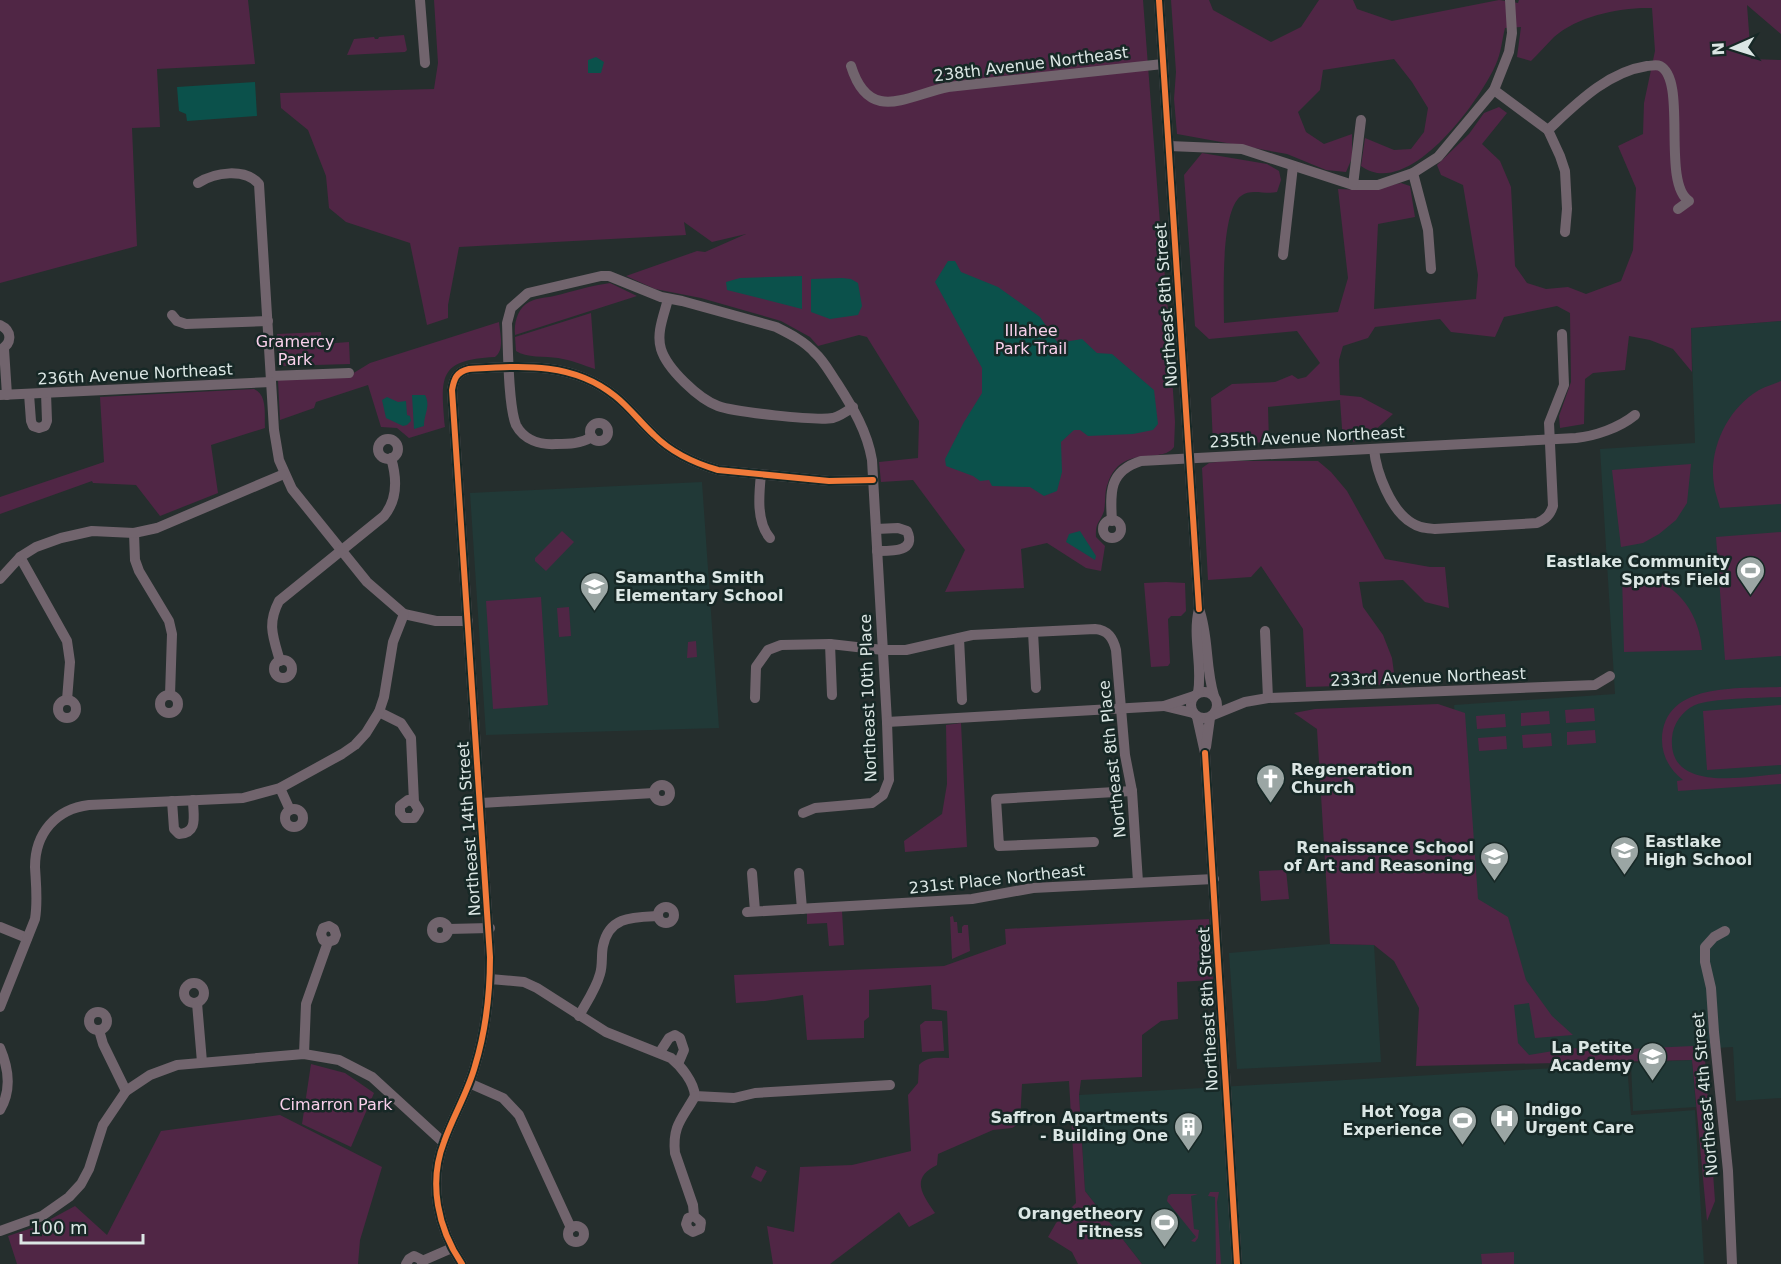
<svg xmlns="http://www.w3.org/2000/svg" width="1781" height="1264" viewBox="0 0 1781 1264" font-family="'DejaVu Sans',sans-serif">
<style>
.built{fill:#213937}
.green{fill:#502645}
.water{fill:#0b514b}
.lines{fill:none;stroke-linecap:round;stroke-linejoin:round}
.minor{stroke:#71646d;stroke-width:10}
.cycleway-casing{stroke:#172826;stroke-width:10}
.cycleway{stroke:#f17a3a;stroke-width:6}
.labels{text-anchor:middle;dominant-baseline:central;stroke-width:5;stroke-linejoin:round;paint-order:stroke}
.street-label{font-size:16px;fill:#dbe6e4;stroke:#172826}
.park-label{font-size:16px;fill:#f9d0eb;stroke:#172826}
.poi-label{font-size:16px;font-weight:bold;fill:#dbe6e4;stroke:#172826;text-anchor:end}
</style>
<rect width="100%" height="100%" fill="#252e2d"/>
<g class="built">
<path d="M1781,321v777l-45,3 -3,-54 -251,15 -28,-357 161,-11 -15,-245 95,-6 -4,-115z"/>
<path d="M702,482l17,246 -233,7 -16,-242z"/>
<path d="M1330,944l44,1 7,117 -144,7 -8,-116z"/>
<path d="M1692,1060l4,47 -63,4 -2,-48z"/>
<path d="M1627,1064l4,51 64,-5 9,154h-562l-57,-73 -6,-96z"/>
</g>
<g class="green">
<path d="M0,0h248l7,64 -98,5 3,58 -28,1 5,118 -137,37z"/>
<path d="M434,0h709l20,263 3,20 9,139 -1,25c-13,18 -52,-4 -66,36 -4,9 -2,19 -4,28 -4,12 -9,11 -8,26l9,9 -4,25 -15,-3 -39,-25 -26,6 3,39 -79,4 20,-42 -52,-70 -32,2 -2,-20 39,-4 1,-37 -52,-84 -8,-2 -41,11 -8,-9 -29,-16 -80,-23 -46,-9 -29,-13 71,-25 8,1 41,-18 -34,8 -28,-20 2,13 -227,12 -11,58v13l-21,7 -17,-82 -64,-21 -17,-14 -3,-32 -18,-46 -27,-22 -1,-15 154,-4 4,-26z"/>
<path d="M1171,0h38l4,10 58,32 30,-15 18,-27h34l4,9 35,12 107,-21 19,3 1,-3h262v34l-34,-29 4,54 30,1v261l-90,7 1,44 -19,-23 -23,-9 -21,-4 -4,34 -32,3 -8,6 -1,45 -24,4 -1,-12 12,-34 -1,-69 -13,-7 -53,11 -9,20 -44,-5 -11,-13 -65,8 -7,11 -25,8 -4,14 1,35 21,2 32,17 -30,27 -20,1 -3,-42 -72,7 1,35 -56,3 -2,-47 21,-14 43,-2 17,-7 6,4 8,-2 14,-14 -23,-32 -88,8 -14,-13 -11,-151 18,-22 65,11 12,7 2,9 -4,12c-12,3 -26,-4 -36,4 -21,15 -17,101 -17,127l114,-11 10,-34 -10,-89 28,1 35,-7 9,3 5,31 -37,7 -4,85 102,-10 2,-24 -15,-90 -22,-10 -4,-10 32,-31 15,-21 15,-6 8,6 -25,31 18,17 11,26 4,79 12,17 19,6 22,-2 18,7 35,-13 12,-31 3,-62 -18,-42 25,-12 1,-31 11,-52 -3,-43c-32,-1 -74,8 -98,29 -8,8 -16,17 -23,24l-14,-4 4,-30 -16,1c-3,12 -4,25 -9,36 -16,37 -88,137 -135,102l4,-28 29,12 17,-1 13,-17 4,-24 -16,-26 -18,-23 -71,11 -3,20 -22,22 8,20 18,12 28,-10v24l-6,14 -20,-2 -39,-16 -110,-20 -3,-35 2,-27z"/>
<path d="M404,35l3,15 -2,2 -58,3 7,-16 20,-2 1,2h3l1,-2z"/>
<path d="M610,283l27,13 -122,39c-1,-12 2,-24 11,-31 8,-6 19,-6 28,-8 20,-5 36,-10 56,-13z"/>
<path d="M591,313l4,56c-12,-4 -24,-9 -37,-11 -13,-2 -32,0 -42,-7l-1,-14z"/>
<path d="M499,322c1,11 6,28 -4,35 -58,3 -54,20 -50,70l-36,11 -12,-10 -16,-1 -13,-42 -52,17 -2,6 -34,12 -2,-40 74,-6 18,-11z"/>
<path d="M321,332l1,12 27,-2 1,22 -70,2 -3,-32z"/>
<path d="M1781,381v123l-61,4c-2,-8 -5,-15 -6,-23 -6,-36 14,-77 45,-95 7,-4 15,-6 22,-9z"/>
<path d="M254,389c14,6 10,26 11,39l-54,17 7,48 -58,23 -24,-31 -43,-2 -1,-2 -92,33v-17l104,-35 -4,-65z"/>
<path d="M1224,461h94l13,11 16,19 38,68 45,8h15l4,41 -24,-6 -22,-22 -44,2 4,25 20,28 9,23 2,15 12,11 -100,3 -3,-58 -42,-63 -10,11 -43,3 -6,-112 7,-5z"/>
<path d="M1691,464l-4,39 -11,17 -17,14 -16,9 -22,4 -9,-77z"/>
<path d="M562,531l12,11 -28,29 -11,-10v-3z"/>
<path d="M1781,532v124l-56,4 -9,-123z"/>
<path d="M1622,576c7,0 16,-1 23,1 35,7 55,40 57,73l-78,2z"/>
<path d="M1166,582l19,1 1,28 -5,5h-10l-3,3 2,44 -2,3 -17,1 -7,-84z"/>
<path d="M541,597l7,108 -55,4 -7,-108z"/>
<path d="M569,607l2,29 -12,1 -2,-29z"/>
<path d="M696,641l1,16 -10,1 1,-16z"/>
<path d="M1781,687v10c-21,1 -69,1 -86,8 -13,6 -22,19 -23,33 -4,56 76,38 109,36v10l-103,7 -1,-10 6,-1c-13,-10 -21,-24 -21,-40 1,-59 79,-51 119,-53z"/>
<path d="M1438,704l27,9 13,186 30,18 18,63 26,36 21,19 -38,3 -6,-35 -15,2 4,38 11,12 42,-7 36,2 86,-4 12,13 10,142 -8,20 -15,-161 -276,6 3,-58 -25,-47 -20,-16 -44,-1 -13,-215 -23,-16 21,-4z"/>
<path d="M1781,705v60l-74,5 -4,-59z"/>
<path d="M1594,708l1,13 -29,2 -1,-13z"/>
<path d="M1549,711l1,13 -29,2v-13z"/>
<path d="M1505,714l1,13 -29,2 -1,-13z"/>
<path d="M961,723l6,124 -62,5 -1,-11 38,-27 5,-30 -1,-59z"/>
<path d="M1595,730l1,13 -29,2v-13z"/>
<path d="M1551,733l1,13 -29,2 -1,-13z"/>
<path d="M1506,736l1,13 -28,2 -1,-13z"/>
<path d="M1286,870l3,29 -28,2 -2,-30z"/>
<path d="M842,911l2,34 -15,1 -2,-23 -20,1v-11z"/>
<path d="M953,916l1,6h3l1,11h4v-6l2,-2h4l2,26 -18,8 -2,-42z"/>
<path d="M1209,919l4,61 -36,2 1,37 -17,2 -19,14v42l-61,3 -2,15 6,96 57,73h-64l-6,-12 -24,-15 8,-14 20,-20 -7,-122 -47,3 -2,39 -8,5 -19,2 -55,24 -1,11c-27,13 -15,29 -2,48l-26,14 -10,-15 -69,52h-57l-6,-38 27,6 6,-65 52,-2 59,-14 -3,-56 10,-12 1,-18c9,-9 18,-7 30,-7l-2,-47 -15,-2 -1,-24 -62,5v27l-5,4v17l-57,2 -4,-45 -38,6 -29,2 -2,-28 210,-9 62,-22 -1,-15z"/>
<path d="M925,1021h17l2,30 -22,1 -2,-27z"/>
<path d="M311,1064l34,9 29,20 -23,54 -49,-23z"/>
<path d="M280,1115l102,52 -22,73 -2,24h-341l-9,-28 30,-10 37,-20 32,29 54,-104z"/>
<path d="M756,1166l11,5 -6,11 -10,-5z"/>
<path d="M1210,1192h9l-2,10 4,62h-5l-1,-67 -7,-1z"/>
<path d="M1171,1194h27l-7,2 3,33 5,1 -1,8 -3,4 -4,-1 5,-4 -29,-36 1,-5z"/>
<path d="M1514,1252v12h-32l-1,-10z"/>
</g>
<g class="water">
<path d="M596,57l8,5 -3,11h-13v-13z"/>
<path d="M255,82l2,34 -70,5 -1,-7 -7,-3 -2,-24z"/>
<path d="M948,261h7l6,11 37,15 42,30 18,26 24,-4 15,14 15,1 42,36 4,34 -5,6 -20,4 -45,2 -8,-6h-6l-13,12 1,30 -5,19 -13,5 -14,-9 -38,-1 -3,-6 -9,1 -7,-5 -27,-10 -1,-7 19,-37 18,-29v-25l-47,-86z"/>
<path d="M802,276v33l-75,-19 -1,-8 14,-4z"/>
<path d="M842,278l9,1 7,4 4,23 -4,9 -28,4 -19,-7v-33z"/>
<path d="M412,395h13c6,11 -1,19 -1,31l-10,3z"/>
<path d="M387,397l11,5 8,-1 1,14 3,1 1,5 -4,4 -4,1 -17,-8 -4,-18z"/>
<path d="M1080,531l16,25 -1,4 -29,-18 3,-8z"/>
</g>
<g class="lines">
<g class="minor">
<path d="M420,0l5,63"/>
<path d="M1159,0l40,609c10,27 6,58 15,87"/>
<path d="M851,66c18,58 55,30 97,21l215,-23"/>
<path d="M1494,90l54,40 12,26 5,15 2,38 -2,23"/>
<path d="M1548,130c28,-26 59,-58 99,-64 4,0 9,-2 13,0 28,14 1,117 29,135l-11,8"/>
<path d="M1169,146l73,3 111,36h25l35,-12 25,-16 56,-67 15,-38 3,-19 -2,-33"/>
<path d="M1413,173l15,57 3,39"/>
<path d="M198,183c17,-11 47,-15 61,1l15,246 5,30 13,29 75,93 37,32 32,7h32"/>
<path d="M1353,185l8,-65"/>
<path d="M1283,255l10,-89"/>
<path d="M668,299c-4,16 -12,34 -7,50 6,20 38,50 57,57 16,6 98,15 115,12 7,-2 13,-6 20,-11"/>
<path d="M172,315l5,6 9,3 82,-3"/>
<path d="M0,325c13,6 12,19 0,25"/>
<path d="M4,349l3,46"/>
<path d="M271,376l78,-3"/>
<path d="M29,394l2,27 2,5 6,2 6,-2 2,-5 -1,-28"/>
<path d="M0,395l271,-13"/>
<circle cx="599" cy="432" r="9"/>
<path d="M592,437c-12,7 -23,7 -36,7 -16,1 -32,-4 -40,-19 -8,-19 -8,-79 -9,-102l4,-15 17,-15 73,-17h8l52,21 21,4 94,26c14,7 28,14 39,26 9,8 15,20 22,30 16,25 30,48 35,77l15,262 2,58 -6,15 -11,8 -57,5 -12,5"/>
<circle cx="388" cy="449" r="10"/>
<path d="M1374,449c2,23 17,62 38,74 7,5 14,5 23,6l102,-6c9,-4 13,-8 16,-17l-4,-83 15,-38 -2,-51"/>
<path d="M761,474c-2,20 -5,48 9,64"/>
<circle cx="1112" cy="529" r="9"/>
<path d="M1112,521c-2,-29 -3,-50 29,-60l435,-23c19,-2 43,-10 59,-23"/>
<path d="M876,529l22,-1 9,3c10,21 -16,20 -30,20"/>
<path d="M134,533l1,27 4,11 30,50 3,13 -2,61"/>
<path d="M20,557l47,84 3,21 -3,38"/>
<path d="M0,579l20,-22 16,-10 25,-9 31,-7 42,2 23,-5 127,-54"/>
<path d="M1265,631l3,67"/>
<path d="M1033,632l3,56"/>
<path d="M959,638l3,62"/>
<path d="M830,644l2,51"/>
<circle cx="283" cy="669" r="9"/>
<path d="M280,661c-7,-24 -13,-37 -1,-60l105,-85c14,-17 13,-38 7,-58"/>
<circle cx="1204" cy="705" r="13"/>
<path d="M1198,693c5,-28 -6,-56 1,-84"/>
<circle cx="169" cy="704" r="9"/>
<path d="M755,698l1,-31 12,-17 13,-5 49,-1 53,6h23l66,-15 123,-6c13,1 18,9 21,21l9,105 7,36 6,91"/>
<circle cx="67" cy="709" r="9"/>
<path d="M1164,706l29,7"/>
<path d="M379,712l22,11 10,15 3,64 5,8 -5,8h-10l-4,-5v-7l8,-6 6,2"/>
<path d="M1213,715l32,-13 23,-4 327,-13 15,-9"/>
<path d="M1197,717l8,36 32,511"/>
<path d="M887,722l277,-16 30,-10"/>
<path d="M1206,747l4,-29"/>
<circle cx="662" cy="793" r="8"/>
<path d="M280,788l10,22"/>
<path d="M172,801l2,28 5,5c20,-1 14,-19 14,-34"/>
<path d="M481,803l173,-10"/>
<circle cx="294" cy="818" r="9"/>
<path d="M1094,842l-95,4 -3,-47 136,-8"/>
<path d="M752,873l3,38"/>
<path d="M799,873l3,36"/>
<circle cx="666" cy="915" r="8"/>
<path d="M747,912l225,-13 61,-11 181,-9"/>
<circle cx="440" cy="930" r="8"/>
<path d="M0,927l27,11"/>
<path d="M448,929l42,-1"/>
<path d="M1725,931l-11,6 -9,10v15l6,26 3,44 14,139 4,93"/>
<path d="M490,979l34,3 13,6 69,44 65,26c10,8 23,24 24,38l39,2 21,-5 135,-8"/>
<circle cx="194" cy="993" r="10"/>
<path d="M197,1003l5,59"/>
<path d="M0,1007l35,-88c3,-18 1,-34 0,-52 0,-34 21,-58 54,-62l154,-7 37,-10 62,-34 13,-9 11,-12 13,-21 5,-15 9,-55 11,-28"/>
<circle cx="98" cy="1021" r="9"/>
<path d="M579,1016c7,-13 17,-27 21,-42 3,-9 1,-19 3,-28 6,-30 30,-29 55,-30"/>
<path d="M99,1030l4,14 23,47"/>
<path d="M0,1048c9,21 12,42 0,62"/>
<path d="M660,1052l9,-14 6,-3 5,3 4,12 -6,14"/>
<path d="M304,1054l2,-50 22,-62 6,-2 2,-5 -2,-6 -5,-3 -6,2 -2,6 2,6 5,2"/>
<path d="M469,1083l34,15 16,17 52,113"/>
<path d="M694,1216l-6,2 -2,6 2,5 5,3 7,-3 1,-7 -7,-6 -1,-11 -18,-52c-3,-28 8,-35 20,-57"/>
<circle cx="576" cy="1234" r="8"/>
<path d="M0,1231l42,-15 27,-19 12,-13 8,-15 14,-44 23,-34 24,-16 27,-10 127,-11 35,6 33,17 71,65"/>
<path d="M422,1261l30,-13"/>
<path d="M406,1264l3,-5 5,-3 6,3 3,5"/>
<path d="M462,1264c-24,-35 -34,-81 -18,-122 9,-26 24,-50 31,-76 11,-36 15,-72 15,-109l-38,-567c2,-11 4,-18 17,-21 51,-3 103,-8 146,27 14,11 26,27 39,39 18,18 40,28 64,35l111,11 44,-1"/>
</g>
<defs>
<g id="cycleway">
<path d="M1159,0l40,609"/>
<path d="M1205,753l32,511"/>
<path d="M462,1264c-24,-35 -34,-81 -18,-122 9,-26 24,-50 31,-76 11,-36 15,-72 15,-109l-38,-567c2,-11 4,-18 17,-21 51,-3 103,-8 146,27 14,11 26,27 39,39 18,18 40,28 64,35l111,11 44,-1"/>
</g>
</defs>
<use href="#cycleway" class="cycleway-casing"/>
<use href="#cycleway" class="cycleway"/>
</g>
<defs>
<symbol id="stadium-pin" viewBox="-11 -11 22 30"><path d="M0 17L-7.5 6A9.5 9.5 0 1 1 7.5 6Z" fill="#9ba6a4" stroke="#172826"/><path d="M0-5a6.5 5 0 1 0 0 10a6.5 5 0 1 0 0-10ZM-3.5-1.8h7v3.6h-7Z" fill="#fff"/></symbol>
<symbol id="school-pin" viewBox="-11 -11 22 30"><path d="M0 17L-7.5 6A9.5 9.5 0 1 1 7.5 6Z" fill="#9ba6a4" stroke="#172826"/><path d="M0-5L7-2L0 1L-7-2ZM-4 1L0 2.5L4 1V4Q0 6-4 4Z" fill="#fff"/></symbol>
<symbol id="church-pin" viewBox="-11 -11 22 30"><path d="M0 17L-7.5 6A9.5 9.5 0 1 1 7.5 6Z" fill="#9ba6a4" stroke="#172826"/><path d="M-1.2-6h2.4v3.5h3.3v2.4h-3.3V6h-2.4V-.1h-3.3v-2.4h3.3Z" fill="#fff"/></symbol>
<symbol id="hospital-pin" viewBox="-11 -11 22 30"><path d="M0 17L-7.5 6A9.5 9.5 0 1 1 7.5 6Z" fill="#9ba6a4" stroke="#172826"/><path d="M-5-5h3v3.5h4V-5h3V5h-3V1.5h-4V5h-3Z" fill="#fff"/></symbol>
<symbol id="building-pin" viewBox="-11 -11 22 30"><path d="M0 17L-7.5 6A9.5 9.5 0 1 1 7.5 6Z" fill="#9ba6a4" stroke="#172826"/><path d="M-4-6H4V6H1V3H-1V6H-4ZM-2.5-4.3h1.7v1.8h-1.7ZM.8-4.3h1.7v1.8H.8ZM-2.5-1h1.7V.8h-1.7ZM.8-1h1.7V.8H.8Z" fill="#fff"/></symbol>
</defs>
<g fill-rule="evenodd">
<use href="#stadium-pin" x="1734" y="554" width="33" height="45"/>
<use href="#school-pin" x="578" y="570" width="33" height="45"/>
<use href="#church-pin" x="1254" y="762" width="33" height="45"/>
<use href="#school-pin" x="1608" y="834" width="33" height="45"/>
<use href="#school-pin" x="1478" y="840" width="33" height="45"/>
<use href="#school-pin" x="1636" y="1040" width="33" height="45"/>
<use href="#hospital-pin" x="1488" y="1102" width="33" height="45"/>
<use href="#stadium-pin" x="1446" y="1104" width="33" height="45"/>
<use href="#building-pin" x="1172" y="1110" width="33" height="45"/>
<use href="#stadium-pin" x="1148" y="1206" width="33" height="45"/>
</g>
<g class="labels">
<g class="street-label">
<text transform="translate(1031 64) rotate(-7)">238th Avenue Northeast</text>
<text transform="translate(1166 305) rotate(-94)">Northeast 8th Street</text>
<text transform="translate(135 374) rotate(-3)">236th Avenue Northeast</text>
<text transform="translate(1307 437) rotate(-3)">235th Avenue Northeast</text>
<text transform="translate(1428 677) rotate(-2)">233rd Avenue Northeast</text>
<text transform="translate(868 698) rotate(-92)">Northeast 10th Place</text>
<text transform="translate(1112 759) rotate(-96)">Northeast 8th Place</text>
<text transform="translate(469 829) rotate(-94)">Northeast 14th Street</text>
<text transform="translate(997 879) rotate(-6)">231st Place Northeast</text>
<text transform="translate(1208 1009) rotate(-93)">Northeast 8th Street</text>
<text transform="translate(1705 1094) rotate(-95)">Northeast 4th Street</text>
</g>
<g class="park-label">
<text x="1031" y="330">Illahee<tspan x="1031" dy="18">Park Trail</tspan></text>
<text x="295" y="341">Gramercy<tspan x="295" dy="18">Park</tspan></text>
<text x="336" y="1104">Cimarron Park</text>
</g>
<g class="poi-label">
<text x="1730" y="561">Eastlake Community<tspan x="1730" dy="18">Sports Field</tspan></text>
<text x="615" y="577" text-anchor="start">Samantha Smith<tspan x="615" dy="18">Elementary School</tspan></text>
<text x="1291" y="769" text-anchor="start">Regeneration<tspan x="1291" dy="18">Church</tspan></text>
<text x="1645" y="841" text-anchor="start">Eastlake<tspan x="1645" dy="18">High School</tspan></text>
<text x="1474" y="847">Renaissance School<tspan x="1474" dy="18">of Art and Reasoning</tspan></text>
<text x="1632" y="1047">La Petite<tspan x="1632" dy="18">Academy</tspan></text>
<text x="1525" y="1109" text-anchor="start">Indigo<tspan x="1525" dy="18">Urgent Care</tspan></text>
<text x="1442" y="1111">Hot Yoga<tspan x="1442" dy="18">Experience</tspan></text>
<text x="1168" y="1117">Saffron Apartments<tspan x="1168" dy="18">- Building One</tspan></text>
<text x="1143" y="1213">Orangetheory<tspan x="1143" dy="18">Fitness</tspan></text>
</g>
</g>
<g transform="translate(1733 48) rotate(267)" stroke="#172826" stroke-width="4.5" paint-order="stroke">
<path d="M0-4.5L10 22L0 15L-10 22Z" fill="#dbe6e4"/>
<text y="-9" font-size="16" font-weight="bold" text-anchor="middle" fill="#dbe6e4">N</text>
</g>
<path d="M21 1234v9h122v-9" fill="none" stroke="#dbe6e4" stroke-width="3"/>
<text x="30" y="1234" font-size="18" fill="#dbe6e4" stroke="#172826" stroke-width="4.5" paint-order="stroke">100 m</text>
</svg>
